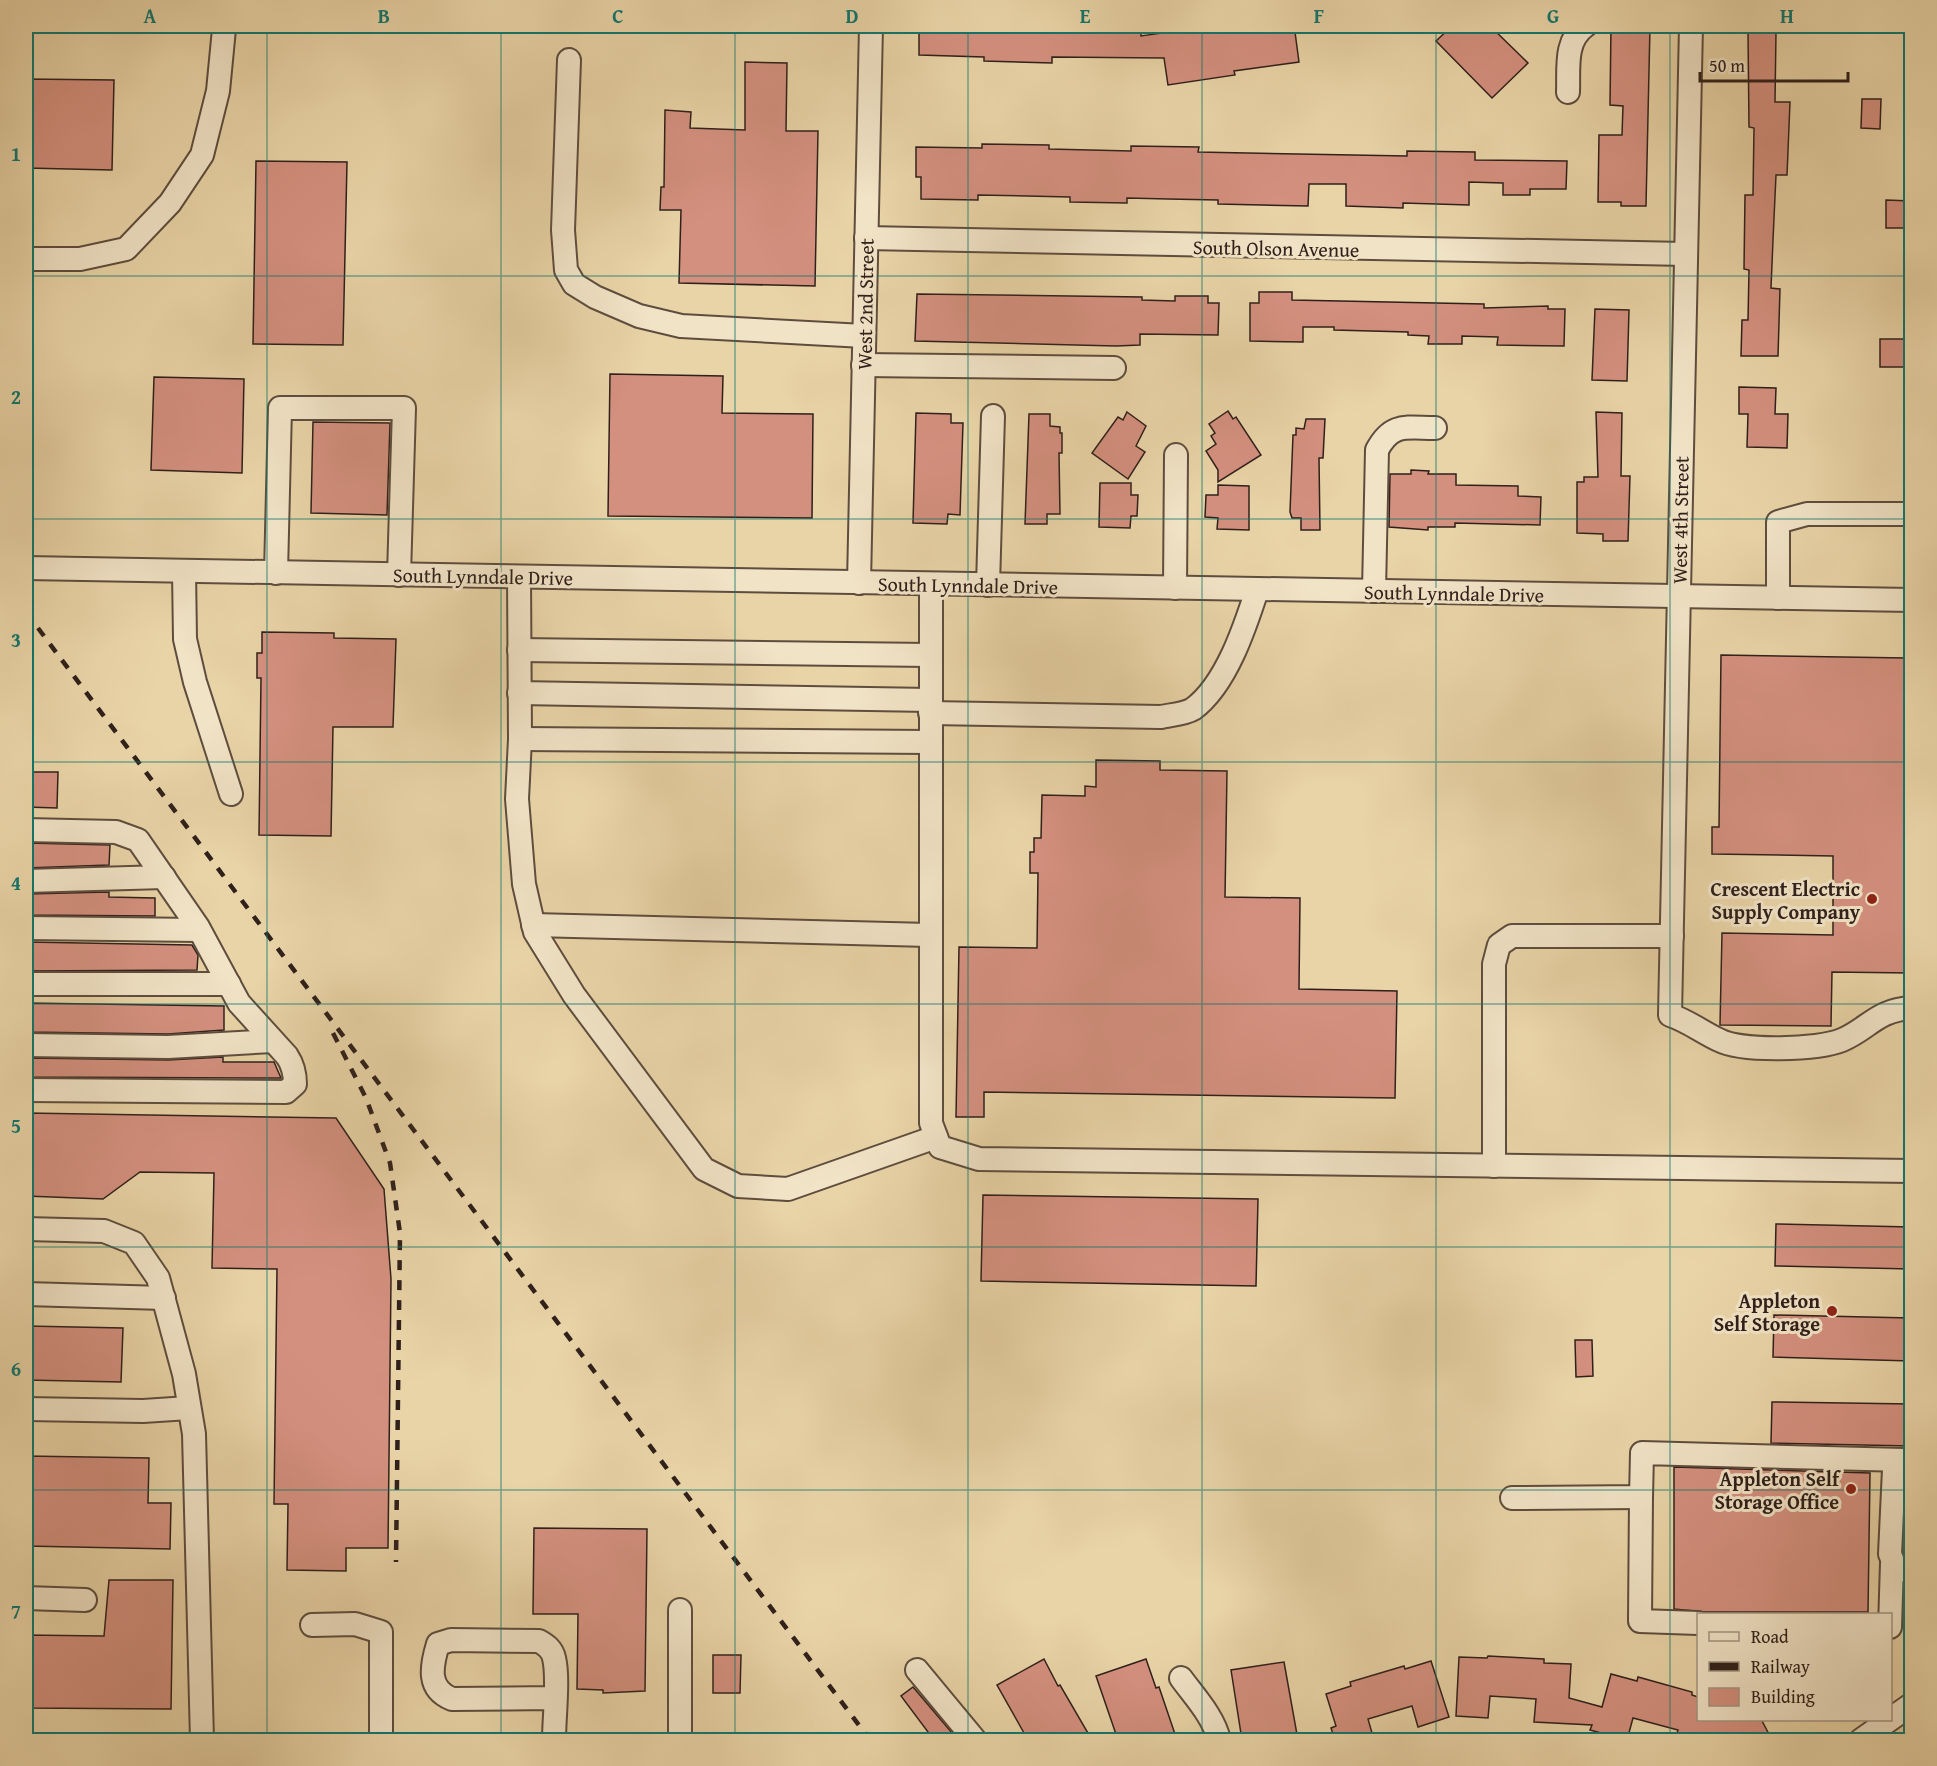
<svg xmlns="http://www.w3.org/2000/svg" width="1937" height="1766" viewBox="0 0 1937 1766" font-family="'Gentium Book Plus',serif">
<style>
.building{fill:#d4907f;stroke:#2f201b;stroke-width:1.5}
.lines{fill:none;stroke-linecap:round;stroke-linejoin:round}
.minor-casing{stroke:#5e4d3e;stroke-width:26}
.minor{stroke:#f1e3c6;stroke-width:22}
.rail{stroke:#2f201b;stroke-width:4.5;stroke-dasharray:10 10;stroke-linecap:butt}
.grid{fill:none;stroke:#0f766e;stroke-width:1.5;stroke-opacity:0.55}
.poi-dot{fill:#8f2418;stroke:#f1e3c6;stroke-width:2}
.labels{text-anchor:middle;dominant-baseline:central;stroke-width:6;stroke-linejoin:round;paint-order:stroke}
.street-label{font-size:20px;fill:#2f201b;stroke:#f1e3c6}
.poi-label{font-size:20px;font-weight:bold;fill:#2f201b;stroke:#f1e3c6;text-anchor:end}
.neatline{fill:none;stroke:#0f766e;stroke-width:2}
.grid-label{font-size:20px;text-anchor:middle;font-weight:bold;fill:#0f766e}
</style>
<rect width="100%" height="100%" fill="#e9d4a7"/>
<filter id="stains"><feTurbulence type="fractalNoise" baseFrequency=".00333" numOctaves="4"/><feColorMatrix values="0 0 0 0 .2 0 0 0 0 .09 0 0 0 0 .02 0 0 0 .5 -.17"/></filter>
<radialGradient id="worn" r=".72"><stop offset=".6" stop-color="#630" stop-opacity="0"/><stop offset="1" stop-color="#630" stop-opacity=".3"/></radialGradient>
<g class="building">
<path d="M919,26h219l3,1v9l71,-10h76l1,7 6,-1 4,30 -65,9 1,4 -67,10 -4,-27 -112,-1v6l-68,-2v-4l-65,-2z"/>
<path d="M1452,26h38l38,37 -36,35 -56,-57z"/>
<path d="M1611,26h39l-4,180h-25v-4h-23l1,-67h23l1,-29 -13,-1z"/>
<path d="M1748,32h28l-1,70h15l-3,73h-11l-3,65 -2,48 9,1 -2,67h-37l1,-36h6l1,-50 -5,-1 1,-74h8l1,-67 -5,-1z"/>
<path d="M745,62l42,1 -1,68h32l-3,155 -136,-3 2,-73h-21l1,-23h3l1,-77 26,2 -1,16 55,2z"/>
<path d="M26,79l88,1 -2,90 -86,-2z"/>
<path d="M1862,99h19l-1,30 -19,-1z"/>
<path d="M982,144l67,1v4l82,2v-5l68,1 -1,5 209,4v-5l68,1v8l92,1 -1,28h-36v6h-27v-12l-34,-1v23l-66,-2v5l-57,-2v-22h-37l-1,22 -90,-2v-4l-50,-1 -41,-1v5l-57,-1v-5l-92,-2v5l-57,-1v-22h-5v-30l66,1z"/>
<path d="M256,161l91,1 -4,183 -90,-1z"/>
<path d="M1886,200l25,1v27h-25z"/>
<path d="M1259,292h33v8l192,4v4l64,-2v3h17l-1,37 -67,-1 1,-8 -36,-1v8h-34l1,-8 -21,-1v-3l-74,-2v-3h-31v15l-53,-1v-38h9z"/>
<path d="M917,294l225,3v3l33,1v-5h33v7h11l-1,32 -78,-1v11l-24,1 -201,-5z"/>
<path d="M1595,309l34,1 -2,71 -35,-1z"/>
<rect x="1880" y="339" width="28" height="28"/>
<path d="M610,374l113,2 -1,37 91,1 -1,104 -204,-2z"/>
<path d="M154,377l90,2 -2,94 -91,-3z"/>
<path d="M1739,387l37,1 -1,26h13l-1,34 -40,-1 1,-33h-9z"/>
<path d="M1228,411l5,8 3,-2 25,38 -43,27v-12l-12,-19 10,-7 -5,-8 4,-3 -6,-9z"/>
<path d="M1127,412l19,14 -10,20 9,6 -17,27 -36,-26 26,-36 5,3z"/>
<path d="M1596,412l26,1 -1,63h9l-2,65h-25v-7l-26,-1v-51h7v-5h14z"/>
<path d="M916,413l35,1v9h12l-3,92 -12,-1 -1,10 -34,-1z"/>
<path d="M1029,414h21v12l10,1v6h2v20h-3l1,61h-13v10h-22z"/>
<path d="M1306,419h19l-2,39h-4l1,72h-19v-12h-9l-2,-6 3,-77h3v-7l8,1z"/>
<path d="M313,422l77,1 -3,92 -76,-2z"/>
<path d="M1411,470l18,1 -1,3h28v11l62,1v10l23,1 -1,28 -85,-2v4h-27v3l-39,-3 1,-53h21z"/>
<path d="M1100,483h31v12h7l-1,21h-6l-1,12 -31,-1z"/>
<path d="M1218,485l31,1v44l-32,-1 1,-11 -13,-1 1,-22h12z"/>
<path d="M262,632l72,1v5l62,1 -3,88h-60l-2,109 -72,-1 2,-157h-4v-25h5z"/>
<path d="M1721,655l186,3v14h4v95h-6l-1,96h7v110l-79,-1 -1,54 -111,-1 2,-92 111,2v-79l-121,-2v-27h7z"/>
<path d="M1096,760l64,1v9l67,1 -2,126 75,1 -1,91 98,2 -2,107 -411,-6v25h-28l3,-170 78,1 1,-75h-8v-21h4v-14h7l1,-43 43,1v-10l11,1z"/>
<path d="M26,772h32l-1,36 -31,-1z"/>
<path d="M26,843l84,2 -1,20 -83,3z"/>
<path d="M109,892v5l46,1v18l-129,-1v-21z"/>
<path d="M26,942l166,3 6,10 -1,15 -171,1z"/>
<path d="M26,1003l198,3v24l-56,4 -142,-2z"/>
<path d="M223,1057v5h51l7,16 -255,-1v-19l142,2z"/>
<path d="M26,1113l310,5 48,71 7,90 -3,269h-42v23l-59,-1 1,-66h-14l3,-235 -65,-1 2,-95 -74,-1 -37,27 -77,-3z"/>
<path d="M983,1195l275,4 -2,87 -275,-5z"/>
<path d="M1776,1224l135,3v42l-136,-3z"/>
<path d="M1774,1315l137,3v43l-138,-4z"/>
<path d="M26,1326l97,2 -2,54 -95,-2z"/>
<path d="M1575,1340h17l1,36 -17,1z"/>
<path d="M1772,1402l139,2v42l-140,-3z"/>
<path d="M26,1456l123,2 -1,45h23l-1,46 -144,-3z"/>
<path d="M1674,1467l196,6 -2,139h-163l-31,-3z"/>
<path d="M534,1528l113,1 -2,162 -42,2v-3l-26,-1 1,-75h-45z"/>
<path d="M109,1580h64l-2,129 -145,-1v-73l78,1z"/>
<path d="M713,1655h28l-1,38h-27z"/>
<path d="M1488,1656l56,3v4l27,1 -2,34 33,9 9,-33 26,7 1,-4 54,15v3l6,2v22h63l11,21h-97l3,-10 -45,-12 -6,22 -37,-10 2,-5 -58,-3 2,-23 -46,-3 -2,22 -32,-2 3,-59 28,1z"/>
<path d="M1044,1659l14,27 2,-1 32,55h-64l-31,-55z"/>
<path d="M1146,1659l10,29 3,-1 18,53h-59l-22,-64z"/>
<path d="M1431,1661l18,56 -31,10 -6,-21 -44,13 6,21h-39l-4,-12 5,-2 -10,-32 25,-8 -1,-4 54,-16 1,3z"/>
<path d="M1284,1662l14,78h-56l-11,-70z"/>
<path d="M913,1687l45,53h-24l-33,-44z"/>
</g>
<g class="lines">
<defs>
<g id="minor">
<path d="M1691,26l-21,989c18,6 32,17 49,25 23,12 99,10 123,0 28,-12 34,-30 70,-32"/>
<path d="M569,60l-6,170 3,40 8,14 21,13 44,19 42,10 183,10"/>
<path d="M1568,92c1,-23 -4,-51 17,-66"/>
<path d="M866,238l820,16"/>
<path d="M26,259h54l46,-10 44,-46 32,-48 16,-64 6,-62"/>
<path d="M863,365l251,3"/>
<path d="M26,568l1886,32"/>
<path d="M184,571l1,68 10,43 36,112"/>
<path d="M276,573l4,-165h124l-5,167"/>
<path d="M519,577l1,162 -3,60 7,85 11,48 39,63 130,174 34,17 50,3 148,-52"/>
<path d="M859,583l12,-557"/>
<path d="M931,584v539l9,24 39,12 933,12"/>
<path d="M988,585l5,-169"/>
<path d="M1175,588l1,-133"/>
<path d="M1374,591l3,-141c15,-28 29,-22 58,-22"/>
<path d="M1778,598v-76l29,-8h105"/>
<path d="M519,650l411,5"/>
<path d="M519,693l411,7"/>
<path d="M930,713l231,4c9,-2 24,-3 32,-8 33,-24 52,-82 64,-119"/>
<path d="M520,739l410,3"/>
<path d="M26,830l90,2 22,8 60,87 41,76 48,53c6,9 8,18 8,28l-9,8 -260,-2"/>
<path d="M26,881l138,-4"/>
<path d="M533,925l396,10"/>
<path d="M26,928l173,2"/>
<path d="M26,984h203"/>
<path d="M26,1045l142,2 105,-6"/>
<path d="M1494,1166v-202l5,-19 13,-9h160"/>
<path d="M26,1229l78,2 30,12 24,35 26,96 10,60 8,306"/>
<path d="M26,1294l138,4"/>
<path d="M26,1409l117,2 46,-3"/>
<path d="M1912,1460l-14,2 -4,7 -4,85 6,15 16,3"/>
<path d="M1641,1497l-1,124 58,2"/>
<path d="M1512,1498l129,-1 1,-44 262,7"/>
<path d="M26,1598l59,2"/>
<path d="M680,1610v130"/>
<path d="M312,1625l43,-1 26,8v108"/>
<path d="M1890,1627l2,-64"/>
<path d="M917,1670l58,70"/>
<path d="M1181,1678c13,18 33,39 38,62"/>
<path d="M554,1740c0,-22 5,-62 0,-82 -2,-9 -8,-13 -15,-17l-88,-1 -13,4c-7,23 -11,45 14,55l102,-1"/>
<path d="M1861,1740l51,-36"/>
</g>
</defs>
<use href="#minor" class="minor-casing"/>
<use href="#minor" class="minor"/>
<g class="rail">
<path d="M26,612l844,1128"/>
<path d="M333,1033l33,65 24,65 10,70 -4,329"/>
</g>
</g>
<path class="grid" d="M267,26v1714M501,26v1714M735,26v1714M968,26v1714M1202,26v1714M1436,26v1714M1670,26v1714M26,276h1886M26,519h1886M26,762h1886M26,1004h1886M26,1247h1886M26,1490h1886"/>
<g class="poi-dot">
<circle cx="1872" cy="899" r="6"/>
<circle cx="1832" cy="1311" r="6"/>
<circle cx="1851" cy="1489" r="6"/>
</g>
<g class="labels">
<g class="street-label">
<text transform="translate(1276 248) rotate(1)">South Olson Avenue</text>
<text transform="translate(865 304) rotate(-89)">West 2nd Street</text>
<text transform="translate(1680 520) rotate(-89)">West 4th Street</text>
<text transform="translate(483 576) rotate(1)">South Lynndale Drive</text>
<text transform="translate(968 585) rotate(1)">South Lynndale Drive</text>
<text transform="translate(1454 593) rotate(1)">South Lynndale Drive</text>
</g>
<g class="poi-label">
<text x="1860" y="888">Crescent Electric<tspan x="1860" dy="23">Supply Company</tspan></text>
<text x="1820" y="1300">Appleton<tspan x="1820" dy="23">Self Storage</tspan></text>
<text x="1839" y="1478">Appleton Self<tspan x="1839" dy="23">Storage Office</tspan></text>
</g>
</g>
<rect width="1937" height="1766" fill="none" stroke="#e9d4a7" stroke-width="66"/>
<rect x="1697" y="1613" width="195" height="108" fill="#f1e3c6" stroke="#a39582" stroke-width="1.5"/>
<rect x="1709" y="1632" width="30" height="9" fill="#f1e3c6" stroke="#a39582" stroke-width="1.5"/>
<text x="1751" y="1643" font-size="18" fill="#2f201b">Road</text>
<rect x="1709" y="1662" width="30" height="9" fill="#2f201b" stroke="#a39582" stroke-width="1.5"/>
<text x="1751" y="1673" font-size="18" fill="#2f201b">Railway</text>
<rect x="1709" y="1688" width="30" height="18" fill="#d4907f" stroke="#a39582" stroke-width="1.5"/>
<text x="1751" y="1703" font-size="18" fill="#2f201b">Building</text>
<path d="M1700 72v9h148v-9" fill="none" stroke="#2f201b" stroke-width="3"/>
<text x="1709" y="72" font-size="18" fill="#2f201b" stroke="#f1e3c6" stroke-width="4.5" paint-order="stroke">50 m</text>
<rect x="33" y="33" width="1871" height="1700" class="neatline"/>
<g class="grid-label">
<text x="150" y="23">A</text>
<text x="384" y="23">B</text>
<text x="618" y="23">C</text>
<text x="852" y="23">D</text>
<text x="1085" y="23">E</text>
<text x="1319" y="23">F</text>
<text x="1553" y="23">G</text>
<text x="1787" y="23">H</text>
<text x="16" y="161">1</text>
<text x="16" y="404">2</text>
<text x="16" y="647">3</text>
<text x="16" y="890">4</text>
<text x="16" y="1133">5</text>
<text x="16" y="1376">6</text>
<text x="16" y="1618">7</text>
</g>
<rect width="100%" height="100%" filter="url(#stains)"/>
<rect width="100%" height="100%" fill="url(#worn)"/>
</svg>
